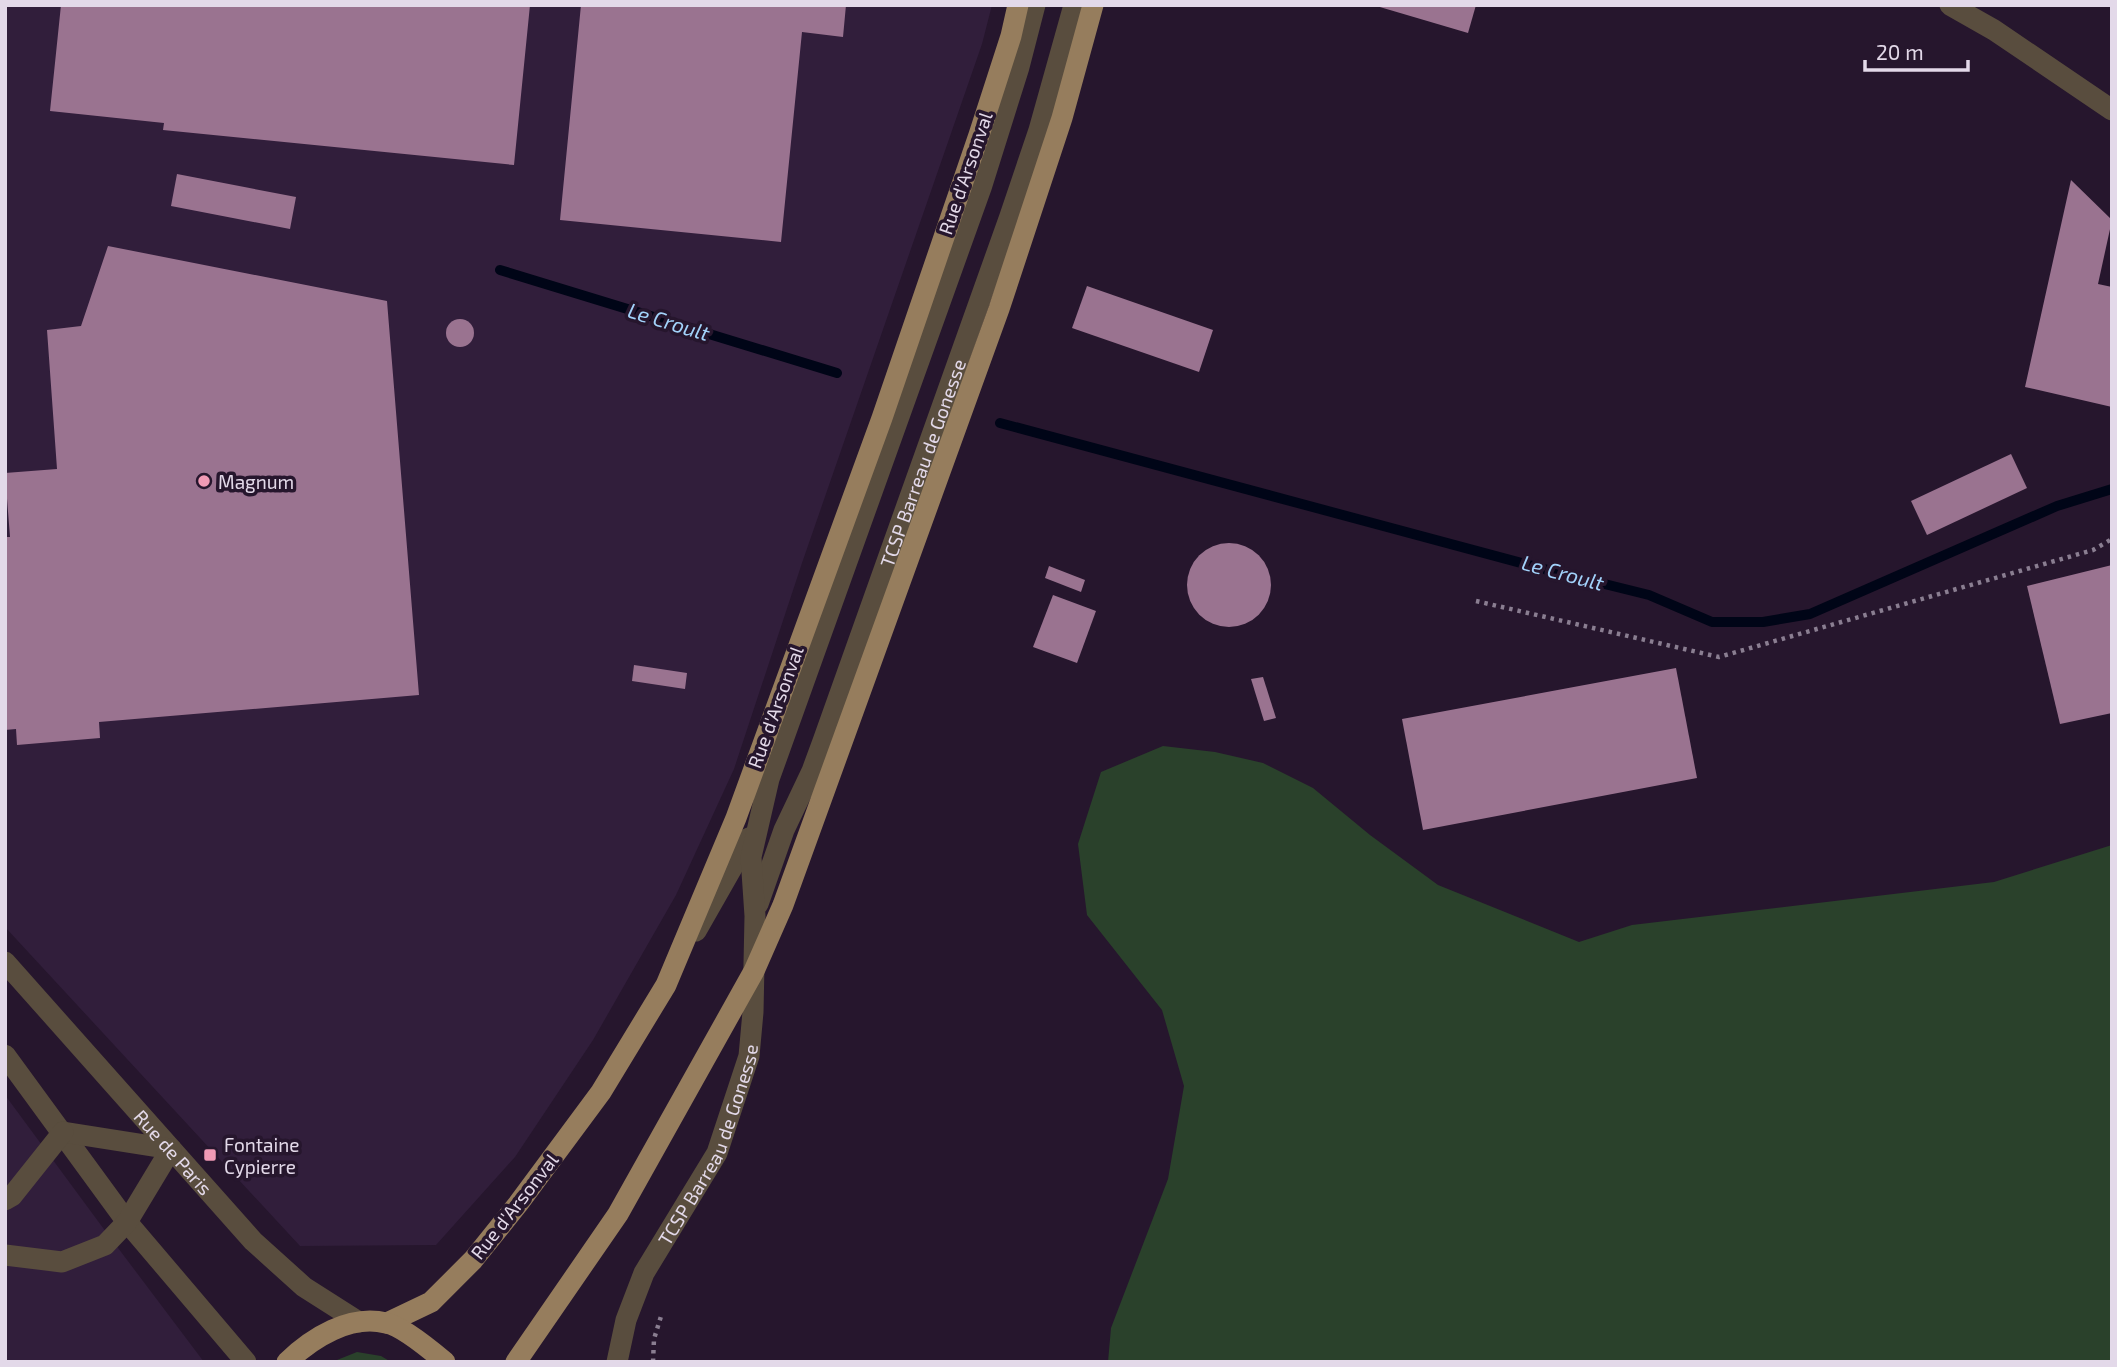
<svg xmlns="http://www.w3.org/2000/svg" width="2117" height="1367" viewBox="0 0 2117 1367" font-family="'Exo 2',sans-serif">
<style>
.built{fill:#311e3b}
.green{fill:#2a412b}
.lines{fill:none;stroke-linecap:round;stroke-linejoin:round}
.stream{stroke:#000517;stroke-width:10}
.building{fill:#9a7390}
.path{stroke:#8a7e91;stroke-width:4.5;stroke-dasharray:3.5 5;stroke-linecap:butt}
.minor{stroke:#594d3e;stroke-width:21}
.major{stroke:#967d5d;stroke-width:21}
.poi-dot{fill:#f09ab5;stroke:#26162d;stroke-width:2.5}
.labels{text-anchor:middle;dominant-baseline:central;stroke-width:7;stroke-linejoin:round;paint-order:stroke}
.street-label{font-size:19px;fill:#e3d9e9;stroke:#26162d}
.poi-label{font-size:19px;fill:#e3d9e9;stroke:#26162d;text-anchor:start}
.water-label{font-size:21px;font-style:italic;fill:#a2d2fa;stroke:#26162d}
</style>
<rect width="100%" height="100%" fill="#26162d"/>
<g class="built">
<path d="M5,5h987l-10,39 -180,519 -68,206 -58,126 -83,145 -78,117 -79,88 -136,1 -295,-319z"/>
<path d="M5,1095l101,137 98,130h-199z"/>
</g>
<g class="green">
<path d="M1163,746l52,6 48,11 50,25 57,47 68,50 141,57 53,-17 362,-43 118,-37v517h-1004l3,-34 57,-149 16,-93 -22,-76 -75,-95 -9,-71 23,-72z"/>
<path d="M357,1352l24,4 10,6h-59z"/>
</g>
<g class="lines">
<g class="stream">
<path d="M500,270l337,103"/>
<path d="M1000,423l540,145 109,27 63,27h51l47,-8 247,-108 55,-17"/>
</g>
</g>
<g class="building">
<path d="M61,5h469l-16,160 -351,-35 1,-7 -114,-12z"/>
<path d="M581,5h265l-3,32 -41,-5 -21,210 -221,-22z"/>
<path d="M1373,5h103l-8,28z"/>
<path d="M177,174l119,23 -6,32 -119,-23z"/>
<path d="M2071,180l41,40 -14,64 14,3v120l-87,-20z"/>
<path d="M108,246l279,55 32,394 -320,27 1,16 -83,7 -1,-16 -11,1v-193h5l-5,-64 52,-4 -10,-139 34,-4z"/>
<path d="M1087,286l126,44 -14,42 -127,-44z"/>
<circle cx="460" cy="333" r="14"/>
<path d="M2011,454l16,34 -100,47 -16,-34z"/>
<circle cx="1229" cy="585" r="42"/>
<path d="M2112,565v148l-52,11 -33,-138z"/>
<path d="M1049,566l36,14 -4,12 -36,-14z"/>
<path d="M1053,595l43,16 -19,52 -44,-16z"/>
<path d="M634,665l53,8 -2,16 -53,-8z"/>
<path d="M1676,668l21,110 -274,52 -21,-111z"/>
<path d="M1263,677l13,41 -12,3 -13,-42z"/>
</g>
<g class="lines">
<g class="path">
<path d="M1476,601l243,56 374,-107 19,-11"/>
<path d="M653,1362l1,-23 8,-26"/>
</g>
<g class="minor">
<path d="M1950,5l44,25 118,80"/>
<path id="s1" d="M758,904l26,-74 28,-59 11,-30 187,-525 29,-86 35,-125"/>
<path d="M696,931l53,-93"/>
<path id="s2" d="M5,962l248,279 51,46 55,35"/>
<path d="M5,1055l122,167 119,140"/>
<path d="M63,1132l108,17"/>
<path d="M5,1200l7,-4 51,-64"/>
<path d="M5,1255l57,7 43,-17 22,-23 44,-73"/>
<path id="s3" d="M617,1362l9,-42 18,-47 73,-120 32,-97 4,-44 2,-96 -4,-59 18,-78 212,-591 38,-121 16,-62"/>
</g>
<g class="major">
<path d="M387,1323l44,-21 42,-42 45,-56 83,-112 65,-107 70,-167 146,-400 97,-283 32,-99 7,-31"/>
<path d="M287,1362c25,-24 63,-48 99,-39 16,3 46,28 59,39"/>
<path d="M516,1362l102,-148 136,-243 29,-66 216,-596 63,-191 31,-113"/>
</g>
</g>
<g class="poi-dot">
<circle cx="204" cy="481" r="7"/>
<rect x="203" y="1148" width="14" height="14" rx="3.5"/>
</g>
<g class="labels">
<g class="street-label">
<text transform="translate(965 173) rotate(-71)">Rue d'Arsonval</text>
<text stroke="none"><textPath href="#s1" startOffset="471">TCSP Barreau de Gonesse</textPath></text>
<text transform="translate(775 707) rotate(-70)">Rue d'Arsonval</text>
<text stroke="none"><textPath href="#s3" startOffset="238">TCSP Barreau de Gonesse</textPath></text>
<text stroke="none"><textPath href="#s2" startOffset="254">Rue de Paris</textPath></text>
<text transform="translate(514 1206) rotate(-52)">Rue d'Arsonval</text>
</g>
<g class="poi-label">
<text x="218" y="481">Magnum</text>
<text x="224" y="1144">Fontaine<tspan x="224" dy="22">Cypierre</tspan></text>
</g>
<g class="water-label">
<text transform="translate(669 321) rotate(17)">Le Croult</text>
<text transform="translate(1563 572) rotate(15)">Le Croult</text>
</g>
</g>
<rect width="2117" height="1367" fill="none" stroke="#e3d9e9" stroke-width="14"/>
<path d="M1865 60v10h103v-10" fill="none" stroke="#e3d9e9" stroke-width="3.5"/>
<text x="1876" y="60" font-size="21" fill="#e3d9e9" stroke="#26162d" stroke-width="5" paint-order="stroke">20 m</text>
</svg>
